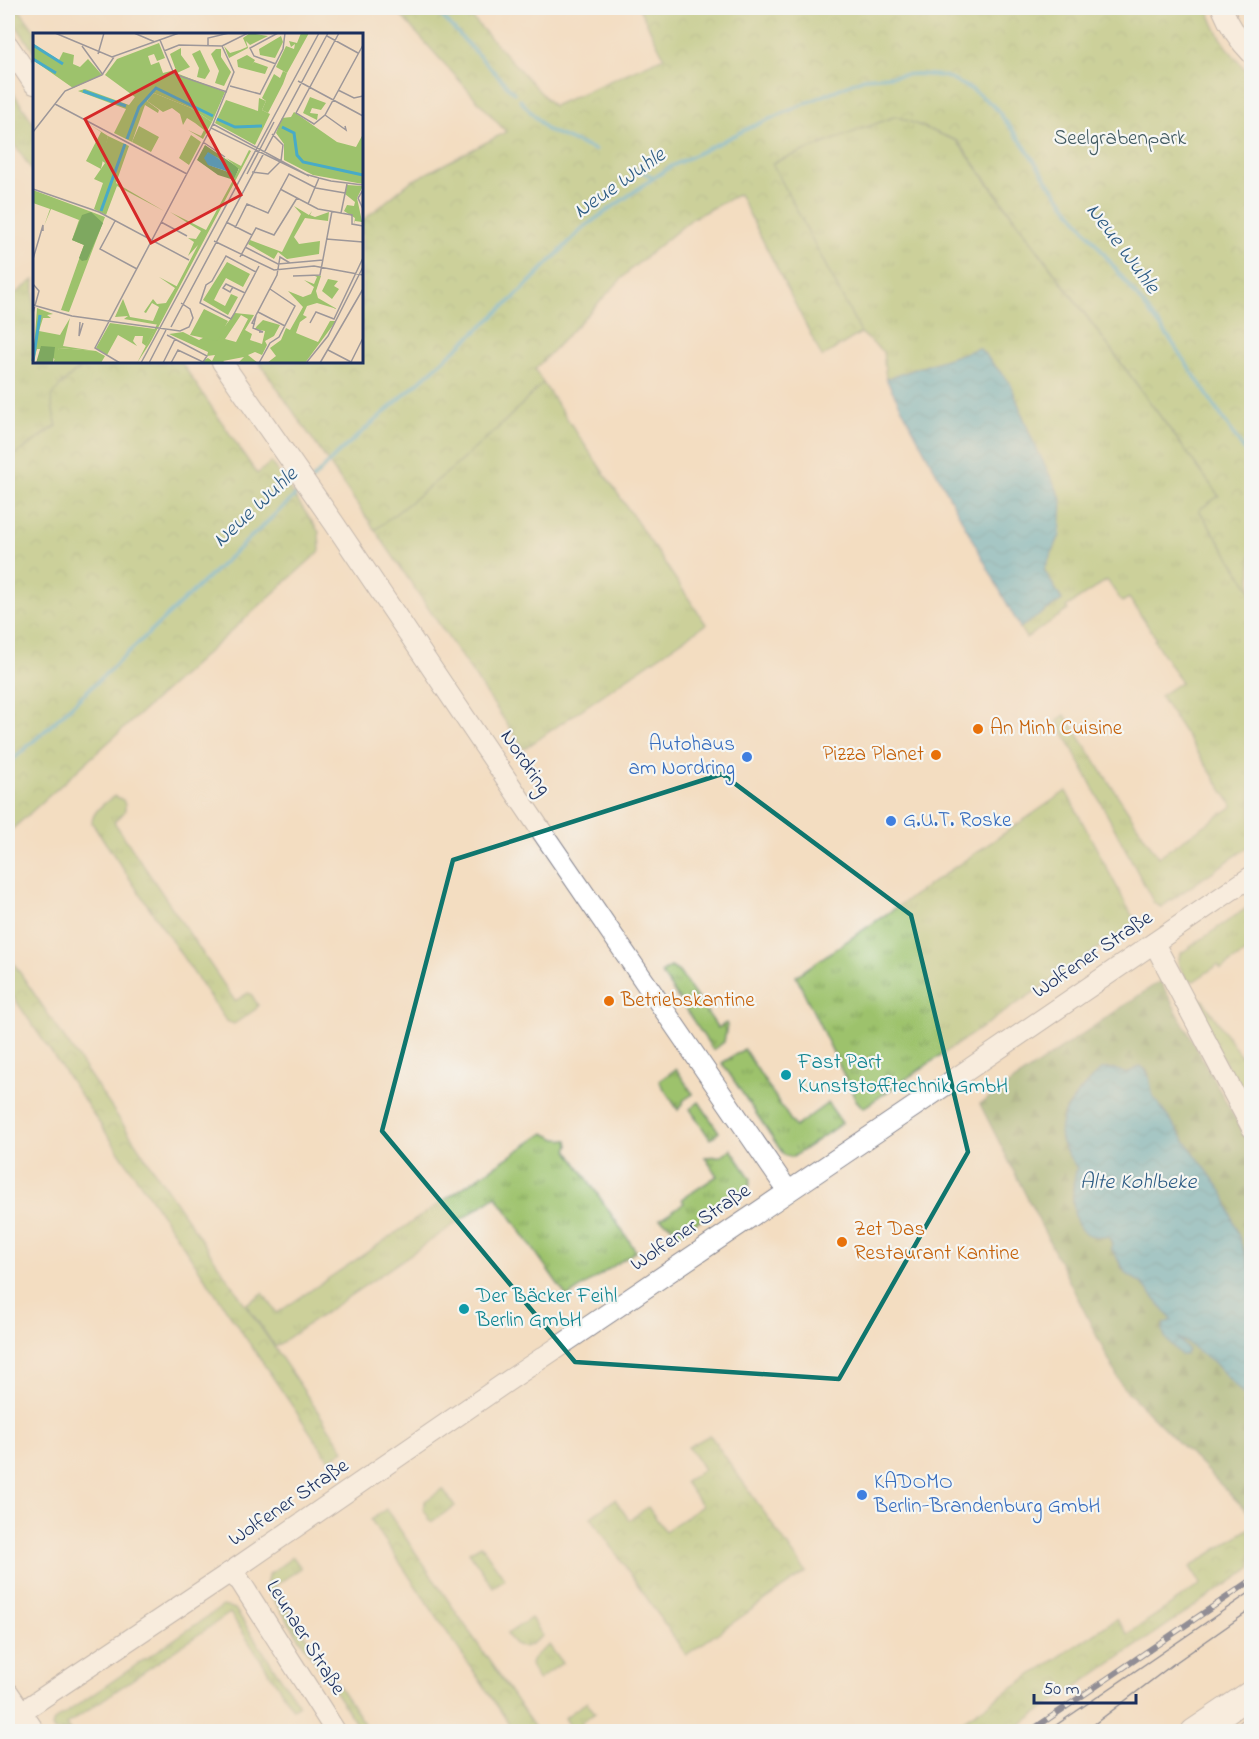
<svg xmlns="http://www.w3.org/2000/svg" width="1259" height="1739" viewBox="0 0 1259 1739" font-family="'Indie Flower',sans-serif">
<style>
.grass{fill:url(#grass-tufts);stroke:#5c7865;stroke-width:1.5}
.forest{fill:url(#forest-firs);stroke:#4c6c5f;stroke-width:1.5}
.park{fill:url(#park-crowns);stroke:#5c7865;stroke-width:1.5}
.water{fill:url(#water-waves);stroke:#326d92;stroke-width:1.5}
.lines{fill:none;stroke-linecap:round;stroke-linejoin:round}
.stream{stroke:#48abc7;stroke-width:4}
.minor-casing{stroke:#878690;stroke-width:22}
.major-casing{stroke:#878690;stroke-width:28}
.minor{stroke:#fff;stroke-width:20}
.major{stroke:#fff;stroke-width:26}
.tram{stroke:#1b2f5e;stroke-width:1.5}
.rail-casing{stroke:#1b2f5e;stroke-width:6}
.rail{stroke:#f6f6f2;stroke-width:4;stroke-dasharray:11;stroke-linecap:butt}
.marked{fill:none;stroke:#0f766e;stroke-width:4.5;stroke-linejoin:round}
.food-dot{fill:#e8710a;stroke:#f6f6f2;stroke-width:2}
.shop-dot{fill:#3f7fe0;stroke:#f6f6f2;stroke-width:2}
.culture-dot{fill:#0f9aa8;stroke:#f6f6f2;stroke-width:2}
.labels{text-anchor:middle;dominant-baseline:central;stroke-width:4.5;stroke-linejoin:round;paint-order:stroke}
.park-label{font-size:21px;fill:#425b62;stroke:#f6f6f2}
.food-label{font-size:21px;fill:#c56008;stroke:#f6f6f2;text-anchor:start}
.shop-label{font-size:21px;fill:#366cbe;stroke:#f6f6f2;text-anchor:start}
.street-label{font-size:21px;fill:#1b2f5e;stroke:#f6f6f2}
.culture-label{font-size:21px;fill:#0d838f;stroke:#f6f6f2;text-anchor:start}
.water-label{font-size:22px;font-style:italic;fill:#2b5a83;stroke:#f6f6f2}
.inset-river{fill:none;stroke:#48abc7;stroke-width:3}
.inset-road{fill:none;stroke:#9d9799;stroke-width:1.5}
.view{fill:#d62828;fill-opacity:0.15;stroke:#d62828;stroke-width:3}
.inset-edge{fill:none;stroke:#1b2f5e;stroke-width:3}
</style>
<defs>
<pattern id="grass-tufts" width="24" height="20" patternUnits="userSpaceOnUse" patternTransform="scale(1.5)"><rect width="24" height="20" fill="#9dc26c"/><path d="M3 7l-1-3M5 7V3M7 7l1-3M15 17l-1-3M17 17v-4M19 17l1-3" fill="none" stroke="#7f9e5c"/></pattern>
<pattern id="forest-firs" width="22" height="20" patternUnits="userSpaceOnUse" patternTransform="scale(1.5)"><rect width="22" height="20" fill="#7ea860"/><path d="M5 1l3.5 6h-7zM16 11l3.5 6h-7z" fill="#668952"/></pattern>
<pattern id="park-crowns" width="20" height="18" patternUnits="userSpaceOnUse" patternTransform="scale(1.5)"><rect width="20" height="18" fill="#9dc26c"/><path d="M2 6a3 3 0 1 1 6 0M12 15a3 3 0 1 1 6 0" fill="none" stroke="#7f9e5c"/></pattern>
<pattern id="water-waves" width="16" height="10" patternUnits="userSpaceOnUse" patternTransform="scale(1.5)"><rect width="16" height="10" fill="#48abc7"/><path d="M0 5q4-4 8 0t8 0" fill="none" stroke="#3b8ca5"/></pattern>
</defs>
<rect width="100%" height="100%" fill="#f6f6f2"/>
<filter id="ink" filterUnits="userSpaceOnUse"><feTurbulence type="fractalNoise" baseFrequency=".0167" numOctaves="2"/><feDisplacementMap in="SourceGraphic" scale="12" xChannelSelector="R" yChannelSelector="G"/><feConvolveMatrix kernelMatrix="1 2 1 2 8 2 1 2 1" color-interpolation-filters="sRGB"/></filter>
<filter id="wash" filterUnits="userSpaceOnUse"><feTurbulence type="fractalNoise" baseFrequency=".008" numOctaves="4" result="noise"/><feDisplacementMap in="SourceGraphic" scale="24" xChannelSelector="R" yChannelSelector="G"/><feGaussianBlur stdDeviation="1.35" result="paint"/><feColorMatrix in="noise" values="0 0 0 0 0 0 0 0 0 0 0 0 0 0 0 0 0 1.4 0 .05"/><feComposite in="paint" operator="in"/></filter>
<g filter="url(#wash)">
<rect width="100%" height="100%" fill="#f3ddc1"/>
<g class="grass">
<path d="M8,8h10l19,26h-3v18l-26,-39z"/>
<path d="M8,85l26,39v49l-26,-38z"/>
<path d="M896,116l61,25 262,355 -20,14 52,80v255l-90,62 -7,-4 -97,-183 8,-5 93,142 75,-51 -73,-110 21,-14 -27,-42 2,-2 -27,-40 -7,4 -15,-22 -41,27 2,3 -42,28 -6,-10 42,-28 -18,-30 16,-35 -29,-98 -21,-54 -31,-35 -93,31 -3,-27 -22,-19 -89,-170z"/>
<path d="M34,280v82h52l-24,22 -9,27 4,14 -49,35v-161z"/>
<path d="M543,383l163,241 -182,125 -149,-219 79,-63 45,-40z"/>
<path d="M1066,791l70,132 -273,185 -7,-8 -60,-124z"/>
<path d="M115,796l8,4c6,11 -1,15 -9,22l121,179 13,-8 3,1 7,11 -2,4 -22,15 -8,-3 -134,-198c0,-12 13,-21 23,-27z"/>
<path d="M1251,905v44l-30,20 -3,-4 -24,16 -7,-1 -9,-17 2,-9z"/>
<path d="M671,967l8,5 39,56 8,-5 1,2 -3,17 -11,8 -52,-77z"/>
<path d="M1198,998l5,2 2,3 46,68v19h-6l-6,-2 -45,-84z"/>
<path d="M744,1049l51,78 33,-24 14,20 -49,34 -9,-2 -62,-92z"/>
<path d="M676,1069l17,25 -9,6 -6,10 -19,-29z"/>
<path d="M699,1102l20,30 -9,7 -20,-30z"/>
<path d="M544,1133l13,6 11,1 1,6 -2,3 69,102 -69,46 -71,-101 -221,151 -29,-43 17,-11 14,20z"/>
<path d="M731,1149l20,30 -2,8 -71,48 -6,-9 -12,-7 24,-16 -2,-4 35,-23 -12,-19 16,-1z"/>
<path d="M443,1489l12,17 -24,16 -8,-14 2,-7z"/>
<path d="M481,1545l24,34 -12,8 -24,-35z"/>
<path d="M293,1557l8,11 -28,19 96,144h-8l-95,-143 2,-13z"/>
<path d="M223,1606l12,3 64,96 -6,4 -63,-96 -164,112 4,6h-16l-2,-4 2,-6z"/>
<path d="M531,1618l12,18c-17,12 -23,18 -36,-2z"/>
<path d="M549,1645l13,18 -24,17c-14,-21 -5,-22 11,-35z"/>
<path d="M587,1702l8,11 -14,10 5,7c-12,3 -16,-2 -22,-12z"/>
</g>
<path class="forest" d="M1160,981l91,167v125l-27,-79 -71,-97c-5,-16 1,-19 -13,-31l-13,8 -13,-5h-12l-12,11 -24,29 -5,31 16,28 -4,20v16l36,33 12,30 6,7 16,10 29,36 3,15 38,26 38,42v112l-129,-129 -142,-282z"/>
<g class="park">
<path d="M394,8h69l90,98 111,-49 -25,-49h569c8,28 24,47 43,68v514l-52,-80 20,-14 -261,-355 -62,-25 -124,47 89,170 -39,24 -83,-163 -46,24 -63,52 -95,99 8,14 -44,44 -45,40 -79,63 -116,-168h103v-141l48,-39 96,-50z"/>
<path d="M86,362h95l76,112 14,-12 48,70 1,19 -312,282v-373l49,-34 -4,-15 -2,-14 11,-13z"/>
<path d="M8,955l336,495 -15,10 -321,-471z"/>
<path d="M710,1435l96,137 -120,83 -95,-138 24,-18 14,21 19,-13 17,24 37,-25 -17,-24 19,-13 -16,-22z"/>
<path d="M386,1509l151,222h-23l-143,-211z"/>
<path d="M1251,1527v41l-240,163h-64l169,-112 12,15 73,-50 -11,-17z"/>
</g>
<g class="water">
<path d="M979,348l31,35 21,54 31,63 -2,35 -16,35 18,30 -42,28 -134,-249z"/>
<path d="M1140,1066c12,7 9,18 13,31l71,97 27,78v131l-38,-42 -36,-24 11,13 -3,5h-4c-9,-10 -21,-17 -17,-31l8,-4 -29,-36 -16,-10 -16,-26 1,-4 -3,-7c-7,0 -17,0 -24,-4 -16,-12 -13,-48 -8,-65 -5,-8 -14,-19 -16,-29 -6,-26 24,-54 41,-70h12l13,5z"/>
</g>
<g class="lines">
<g class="stream">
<path d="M434,8l80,85"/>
<path d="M520,100l27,30 48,20"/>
<path d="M637,170l17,7"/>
<path d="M312,480l23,-24 179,-158 70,-71 71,-50 17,-11 77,-38 115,-50 52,-4 28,2 29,14 21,16 29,38 26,39 121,156 82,123"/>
<path d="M8,764l39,-35 255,-240"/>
</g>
</g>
</g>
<g filter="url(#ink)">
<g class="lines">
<defs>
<g id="minor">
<path d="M1222,8c7,17 16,32 30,46"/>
<path d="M8,45l26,39"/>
<path d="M222,362l112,161 206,306 248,362"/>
<path d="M1154,943l98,185"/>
<path d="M229,1573l11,8 96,151"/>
<path d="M8,1692l27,40"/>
<path d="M8,1721l221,-148 273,-188 413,-279 337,-230"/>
</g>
<g id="major">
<path d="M1194,1732l58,-39"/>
<path d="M1249,1732l3,-2"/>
</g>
</defs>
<use href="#minor" class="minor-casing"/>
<use href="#major" class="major-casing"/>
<use href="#minor" class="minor"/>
<use href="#major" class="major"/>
<g class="tram">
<path d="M1046,1732l206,-141"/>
<path d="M1084,1732l88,-67 80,-56"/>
</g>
<defs>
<path id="rail" d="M1029,1732l223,-152"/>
</defs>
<use href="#rail" class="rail-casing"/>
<use href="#rail" class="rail"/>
</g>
</g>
<path d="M0 0H1259V1739H0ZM722,774l189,141 57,237 -129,227 -264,-17 -193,-231 71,-271z" fill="#f3ddc1" fill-opacity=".55" fill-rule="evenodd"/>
<path class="marked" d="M722,774l189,141 57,237 -129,227 -264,-17 -193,-231 71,-271z"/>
<g class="food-dot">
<circle cx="978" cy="729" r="6"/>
<circle cx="936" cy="755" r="6"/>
<circle cx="609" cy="1001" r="6"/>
<circle cx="842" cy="1242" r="6"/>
</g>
<g class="shop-dot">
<circle cx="747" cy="757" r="6"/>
<circle cx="891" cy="821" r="6"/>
<circle cx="862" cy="1495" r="6"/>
</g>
<g class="culture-dot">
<circle cx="786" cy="1075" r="6"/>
<circle cx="464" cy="1309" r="6"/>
</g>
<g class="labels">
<g class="park-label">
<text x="1120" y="139">Seelgrabenpark</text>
</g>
<g class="food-label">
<text x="990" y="729">An Minh Cuisine</text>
<text x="924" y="755" text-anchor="end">Pizza Planet</text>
<text x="621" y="1001">Betriebskantine</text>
<text x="854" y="1230">Zet Das<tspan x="854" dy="24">Restaurant Kantine</tspan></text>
</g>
<g class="shop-label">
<text x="735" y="745" text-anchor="end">Autohaus<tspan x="735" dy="24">am Nordring</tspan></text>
<text x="903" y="821">G.U.T. Roske</text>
<text x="874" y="1483">KADOMO<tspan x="874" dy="24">Berlin-Brandenburg GmbH</tspan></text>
</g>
<g class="street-label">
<text transform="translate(525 763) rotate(56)">Nordring</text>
<text transform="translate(1093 955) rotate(-34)">Wolfener Straße</text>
<text transform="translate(691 1228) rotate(-34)">Wolfener Straße</text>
<text transform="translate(289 1503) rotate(-34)">Wolfener Straße</text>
<text transform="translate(305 1638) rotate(58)">Leunaer Straße</text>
</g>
<g class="culture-label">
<text x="798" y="1063">Fast Part<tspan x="798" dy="24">Kunststofftechnik GmbH</tspan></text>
<text x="476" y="1297">Der Bäcker Feihl<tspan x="476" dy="24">Berlin GmbH</tspan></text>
</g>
<g class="water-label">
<text transform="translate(620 184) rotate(-35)">Neue Wuhle</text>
<text transform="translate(1122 249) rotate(53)">Neue Wuhle</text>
<text transform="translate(256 508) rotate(-43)">Neue Wuhle</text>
<text x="1138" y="1183">Alte Kohlbeke</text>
</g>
</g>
<g transform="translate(33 33)">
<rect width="330" height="330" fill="#f3ddc1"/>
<path d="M121,60l37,15 21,14 -9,17 -15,-9 13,6 3,-6 -9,-7 -8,-5 -4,7 -3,-11 -8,-6 -9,4 -16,-11zM56,91l19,12 -7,33 -15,-8 15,-29zM106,93l20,11 -8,15 -19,-10zM158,102l10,7 -12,23 -10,-7zM0,157l72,27 -36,95 -8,-2 23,-65 -12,-5 7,-20 -28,-11 -7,17 6,-17 -17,-6zM126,244l19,10 -19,38 -35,-6 4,-3 -13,1 8,-18 7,18 23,4 6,-14 -7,-4 -6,10 -2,-1 9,-13 4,5 9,-1 9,-15zM4,275l16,6 -6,1 4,3h-8l-4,13 21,4 10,-17 -7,28 32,5 -36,-3 -2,13 -6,-5 3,-7h-17l-4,14zM77,290l45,6 -9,17 -4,-3 1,-7h-8l-2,5 4,5 -19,-11 -11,20 -11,-7z" fill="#9dc26c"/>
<path d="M172,112l34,23 -5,12 -16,-5 -21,-15zM174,120l11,5 13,15 -22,-8zM58,179l12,11 -16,37 -5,1 -3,-3 5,-13 -12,-5 10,-25zM8,313l14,1 -2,16h-17z" fill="#7ea860" fill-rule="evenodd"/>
<path d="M217,0l18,3 -18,9 -4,-4 2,7 -19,10 -5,-12 6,7 10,-3 7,-3 -4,-9zM268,0h8l-22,40 -11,-6 10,-21 8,3 1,-5 -4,3 -2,-6 8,2zM248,3l2,6 -8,16 -15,-3 -1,-6zM126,10l6,15 -8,3 -3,-7 -6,2 3,9 8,-3 4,11 8,-2 54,21 -13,30 -21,-14 -37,-15 -7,8 12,9 -1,3 -13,-8 -13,37 -18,-9 12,-24 -48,-18 7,-2 44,16 6,-8 -30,-22 12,-16zM0,11l26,16 4,-8 11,3 -1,9 7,3 8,-8 14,16 -29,13 -40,-28zM148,15v7l9,12 -13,6 -7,-19zM183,16h5v8l10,15 -7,14 -9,-3 4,-12 -8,-17zM167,17l10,21 -5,8 -8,-2 2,-9 -7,-14zM214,22l8,5 -3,5 2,-3 14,5 -3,7 -27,-7 -1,-7zM277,64l16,6 -5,7 -9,-2 -2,5 8,1 -1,6 -14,-7zM226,65l7,3 -4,9 8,4 -15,31 -40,-22 11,-23 32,11zM261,79l43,30 19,5 7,-13v50l-50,-9 -29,-15v-16l-8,-11 6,-15 9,-1zM75,103l21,10 -13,37 48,28 -47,-25 -11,29 -12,-6 9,-26 -9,-4 11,-16 -4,-3zM216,117l2,1 -101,192 -13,20 61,-118 -10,11 6,-14 -6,-4 8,1 5,-8 -31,-19 36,18 33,-61 -13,-11 15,8zM314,152l16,1 -6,12 6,28 -1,-4 -7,-1 -1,3 1,-6 -11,-7 3,-6 7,1 1,-4 -10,-8zM261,173l15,9 3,-4 -2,4 5,2 14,-5 -1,9 -23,-3 -11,19 5,7 21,-3 -1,13 -32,5 -9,-7 -4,7 -26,-15 2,-4 32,12 19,-38zM194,229l23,12 -7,13 -17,-9 -7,12 -5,10 11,6 6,-12 7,3 -10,18 -25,-15zM280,242l8,1 -5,15 2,7 19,11 -20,-6 -10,3 -4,9 4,2 -7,5 -4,11 22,9 12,-21h6l-31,42h-38l9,-7 -6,-8 11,-8 5,-12 4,2 13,-23 -15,-16 15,6 8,-3 3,-7 -10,-7 10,4 3,-7zM295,246l10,2 -4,5 5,3 -7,10 -10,-8zM202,280l19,2 -9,15 7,4 -2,6 12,4 3,-13 -10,-2 2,-3 6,-6 17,5 -6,11 -9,5 2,4 -5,10 -7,-3 -7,3 10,8h-20l6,-6 -21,4 3,2h-28l10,-5 4,3 3,-6 -8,1 1,-4 -39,-18 14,-2 16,8 26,-14zM208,282l7,4 -12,23 -11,-3zM26,315l37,3 9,5 -4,7h-48z" fill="#9dc26c" fill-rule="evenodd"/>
<path d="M250,38l4,2 -4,11 -15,29 -6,-3 4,-9 -4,-3 12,-24 6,4zM171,276l24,12 -11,20 -27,-6z" fill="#9dc26c"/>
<path d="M175,119l10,6 14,15 -24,-8 -4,-7z" fill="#48abc7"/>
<path class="inset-river" d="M0,12l30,19M0,26l23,14M50,58l43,15M184,86l18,8 27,-1M249,94l12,6 3,22 6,7 60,13M94,106l12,-32 17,-19 57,28M68,178l24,-67M0,328l7,-46"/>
<path class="inset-road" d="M22,0l57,24 67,-24M101,0l21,9M306,0l-43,80 18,11 11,-9 38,-70M294,3l31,17M127,7l14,34 53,18M49,13l21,29M175,13v-8l21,-5M131,18l15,-6 43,1 26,-13M65,21l6,-21M243,31l-22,-8 -4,-8 28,-15M265,48l65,35M197,53l30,8 23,-45 2,-16M305,57l16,8 9,-2M22,71l132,70M292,82l21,15 -1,-4M180,91l21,-52 -12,-26M0,99l32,-41 37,-16 12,-18M170,109l22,15M219,139l16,2 13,-13 2,-16 -11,-11M214,141l27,-52M276,143l-96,-52 -2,4 94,46 14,4 12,3 32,4M0,156l66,23 90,48M247,156l38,20 34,6v9l11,2M330,157l-5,8 5,11M275,171l11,-26M308,180l6,-29M82,188l-15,28 37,20M128,189l26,14M193,189l26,13M202,195l12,-24 21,9 21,-39 27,14 29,5M293,206l37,3M181,208l60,29 40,-4 49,9M212,214l33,17 45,-4M207,224l16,-29 18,7 23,-37M0,226l10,-34v6M223,239l-30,-16 -14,25 -6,4 -6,18 31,16 3,-5 25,-48M260,243l27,-1 12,-64M0,251l6,7 -6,22M200,254l-3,5 -7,-4 3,-4 19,9M0,272l39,11 108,15 9,-4 4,-9 -3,-9 -9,-6M225,279l27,14M223,283l-3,12 10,4h-4M47,289l-1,14 4,-13M277,290l6,-11 18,7 29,-61M222,291l-3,-1 25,-48 3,-18 10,6M138,294l157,-294M134,302l40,21 -4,6 -25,-12 -7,13M295,317l25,13M318,329l12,-24M87,330l-25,-15 116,-220M108,330l178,-330M116,330l17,-33M130,330l12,-24M226,330l11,-20 9,-6 16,-31 -25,-17M273,330l22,-27 35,-69M287,330l43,-74"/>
<path class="view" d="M142,38l66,124 -90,48 -66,-124z"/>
<rect width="330" height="330" class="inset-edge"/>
</g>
<rect width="1259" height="1739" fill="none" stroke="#f6f6f2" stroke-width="30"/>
<path d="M1034 1694v9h102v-9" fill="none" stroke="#1b2f5e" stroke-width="3"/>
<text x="1043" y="1694" font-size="18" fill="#1b2f5e" stroke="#f6f6f2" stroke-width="4.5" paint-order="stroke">50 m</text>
</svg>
